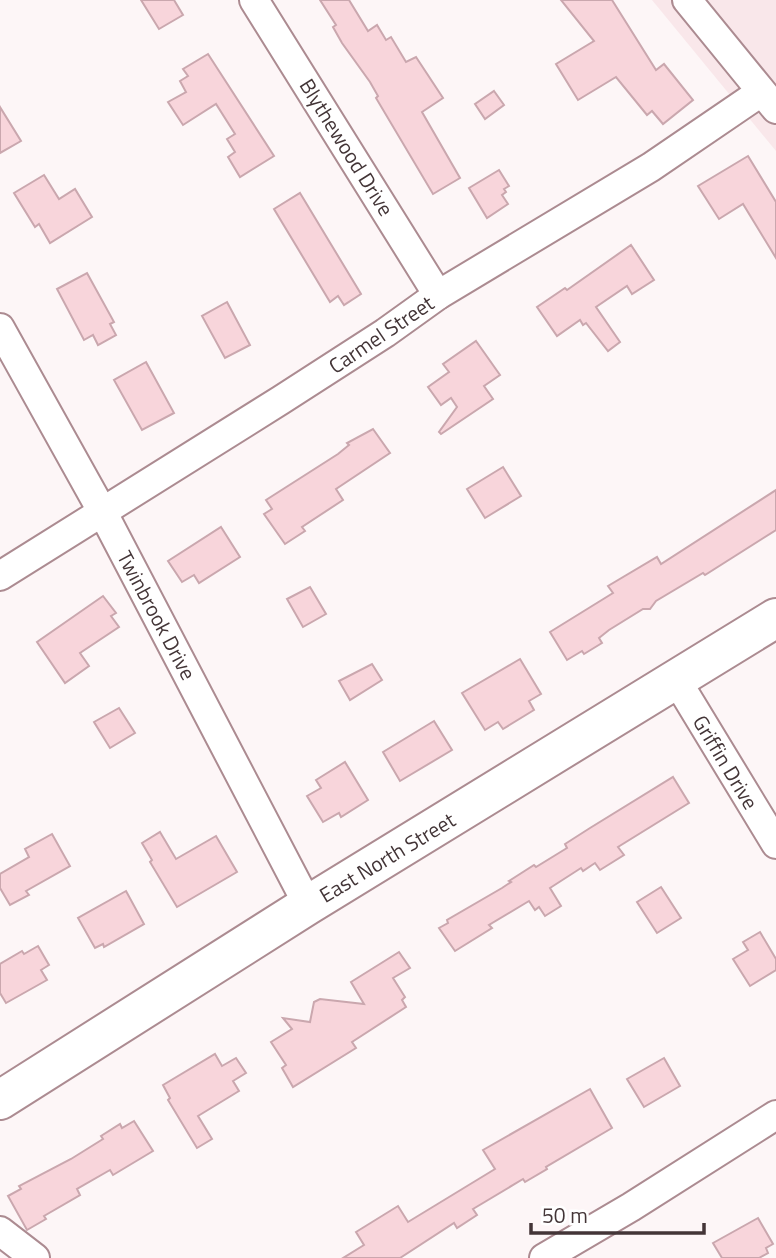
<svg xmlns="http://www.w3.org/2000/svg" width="776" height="1258" viewBox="0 0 776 1258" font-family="'Titillium Web',sans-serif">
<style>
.built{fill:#f9e7ea}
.building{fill:#f8d5db;stroke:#caa7ae;stroke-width:2}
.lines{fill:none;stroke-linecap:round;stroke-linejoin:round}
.minor-casing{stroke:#ac8b91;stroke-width:32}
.secondary-casing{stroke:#ac8b91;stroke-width:42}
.minor{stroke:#fff;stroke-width:28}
.secondary{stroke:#fff;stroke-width:38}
.labels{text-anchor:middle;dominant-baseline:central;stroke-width:5;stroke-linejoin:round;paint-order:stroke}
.street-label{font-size:21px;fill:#433537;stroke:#fff}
</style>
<rect width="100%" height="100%" fill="#fdf6f7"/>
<path class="built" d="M652,0h124v151z"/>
<g class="building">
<path d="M141,0h33l9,15 -24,14z"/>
<path d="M320,0h29l19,31 9,-6 9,15 5,-3 15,25 10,-5 27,41 -21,14 38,66 -27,16 -57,-96 2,-2 -8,-14 -28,-39 -9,-16 3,-2z"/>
<path d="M561,0h51l44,70 8,-6 29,36 -30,24 -11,-13 -5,4 -31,-38 -38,23 -22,-36 38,-23z"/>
<path d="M208,54l66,102 -34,21 -12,-20 7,-5 -8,-13 8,-5 -19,-30 -33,21 -15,-23 18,-10 -6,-11 8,-5 -5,-7z"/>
<path d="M494,91l10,14 -19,14 -10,-15z"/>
<path d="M0,107l21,34 -21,12z"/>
<path d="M748,156l28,46v56l-33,-54 -24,15 -21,-33z"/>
<path d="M499,170l10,16 -5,3 2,3 -4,3 6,9 -21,14 -18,-30z"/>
<path d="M44,175l15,24 16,-10 17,28 -42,26 -11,-19 -4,3 -21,-34z"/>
<path d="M300,193l61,101 -17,11 -6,-9 -8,6 -56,-93z"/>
<path d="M631,245l23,35 -22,14 -5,-8 -31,21 24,35 -12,9 -22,-28 -3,2 -3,-5 -23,16 -20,-29 28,-19 2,2z"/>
<path d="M87,273l27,49 -4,2 6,11 -18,10 -5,-10 -9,5 -27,-51z"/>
<path d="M227,302l23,43 -25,13 -23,-42z"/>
<path d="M476,341l24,34 -16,11 9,13 -52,35 -2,-2 18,-25 -6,-9 -10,7 -13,-18 21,-15 -6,-8z"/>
<path d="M146,362l28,51 -32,17 -28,-50z"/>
<path d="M373,429l17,24 -54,36 7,11 -41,27 3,4 -20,13 -21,-30 8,-5 -6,-9 72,-46 11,-9 -2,-2z"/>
<path d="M503,467l18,29 -36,22 -18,-29z"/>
<path d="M776,490v40l-71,45 -2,-2 -47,28 -6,8h-7l-34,21 -10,8 3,5 -18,11 -2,-3 -15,9 -17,-28 63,-39 -5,-7 49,-29 4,7z"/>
<path d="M221,527l19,30 -41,26 -5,-8 -12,7 -14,-21z"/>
<path d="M310,587l16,27 -23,13 -16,-28z"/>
<path d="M103,596l13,17 -5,3 8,11 -39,26 9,13 -24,17 -28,-41z"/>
<path d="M520,659l21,35 -12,7 5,9 -31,19 -5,-7 -13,8 -23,-37z"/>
<path d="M372,664l10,16 -32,20 -11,-19z"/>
<path d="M119,708l16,25 -25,15 -16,-26z"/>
<path d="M434,721l18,29 -52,31 -17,-29z"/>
<path d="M345,762l23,38 -27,17 -2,-4 -16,9 -16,-26 14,-8 -5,-8z"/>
<path d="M673,777l16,26 -71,44 6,8 -24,15 -5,-7 -12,8 -2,-3 -31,20 11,18 -16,10 -6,-9 -4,3 -6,-9 -40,24 3,3 -37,23 -16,-23 9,-5 -1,-3 55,-32 9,-6 -2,-1 25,-16 2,2 31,-19 -2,-4 25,-16z"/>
<path d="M160,832l16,27 40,-23 21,36 -60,35 -27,-45 2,-2 -10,-17z"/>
<path d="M52,834l18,32 -44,25 3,4 -19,10 -10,-17v-14l29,-17 -4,-8z"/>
<path d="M661,887l20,31 -24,15 -20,-31z"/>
<path d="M126,891l18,33 -40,23 -1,-3 -8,4 -17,-30z"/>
<path d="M760,932l16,27v11l-26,16 -17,-27 15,-9 -5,-8z"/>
<path d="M38,946l11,19 -8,5 6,10 -41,23 -6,-10v-29l22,-13 2,3z"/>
<path d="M399,952l11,16 -17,10 12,19 -3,3 4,7 -54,35 4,6 -63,39 -11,-19 4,-3 -15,-23 21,-13 -9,-11 27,4 4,-20 6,-3 44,5 -13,-22z"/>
<path d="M215,1054l7,12 14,-8 10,15 -13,8 6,10 -41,25 14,23 -15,9 -29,-48 2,-2 -7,-13z"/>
<path d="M664,1058l16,28 -36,21 -17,-28z"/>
<path d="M590,1089l22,39 -66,39 1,2 -22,13 -2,-3 -50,30 4,6 -20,13 -3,-5 -54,35h-57l21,-13 -8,-13 42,-26 10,16 87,-53 -12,-19z"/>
<path d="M134,1121l19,30 -40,24 -3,-5 -33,19 3,6 -36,21 2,3 -19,11 -19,-34 13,-7 -2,-3 52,-27 32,-20 -2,-3 19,-12 2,4z"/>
<path d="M758,1218l15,26 -7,4 2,5 -9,5h-37l-9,-15z"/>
</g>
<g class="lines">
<defs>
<g id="minor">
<path d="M254,0l184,295"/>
<path d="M687,0l89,109"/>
<path d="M0,328l102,183 206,394"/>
<path d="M0,576l281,-176 104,-67 53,-38 213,-128 110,-75"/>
<path d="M677,681l99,163"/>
<path d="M0,1231l35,27"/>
<path d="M544,1258l87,-51 145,-92"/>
</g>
<path id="secondary" d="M0,1100l308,-195 468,-287"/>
</defs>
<use href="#minor" class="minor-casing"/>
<use href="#secondary" class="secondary-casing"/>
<use href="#minor" class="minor"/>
<use href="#secondary" class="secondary"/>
</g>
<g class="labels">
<g class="street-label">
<text transform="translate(347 147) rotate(58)">Blythewood Drive</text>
<text transform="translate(381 334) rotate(-34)">Carmel Street</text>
<text transform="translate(157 615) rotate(62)">Twinbrook Drive</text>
<text transform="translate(726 762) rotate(59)">Griffin Drive</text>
<text transform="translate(387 857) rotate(-31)">East North Street</text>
</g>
</g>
<path d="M531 1223v10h173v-10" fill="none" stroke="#433537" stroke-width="3.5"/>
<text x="542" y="1223" font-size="21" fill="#433537" stroke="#ffffff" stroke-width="5" paint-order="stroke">50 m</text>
</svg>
